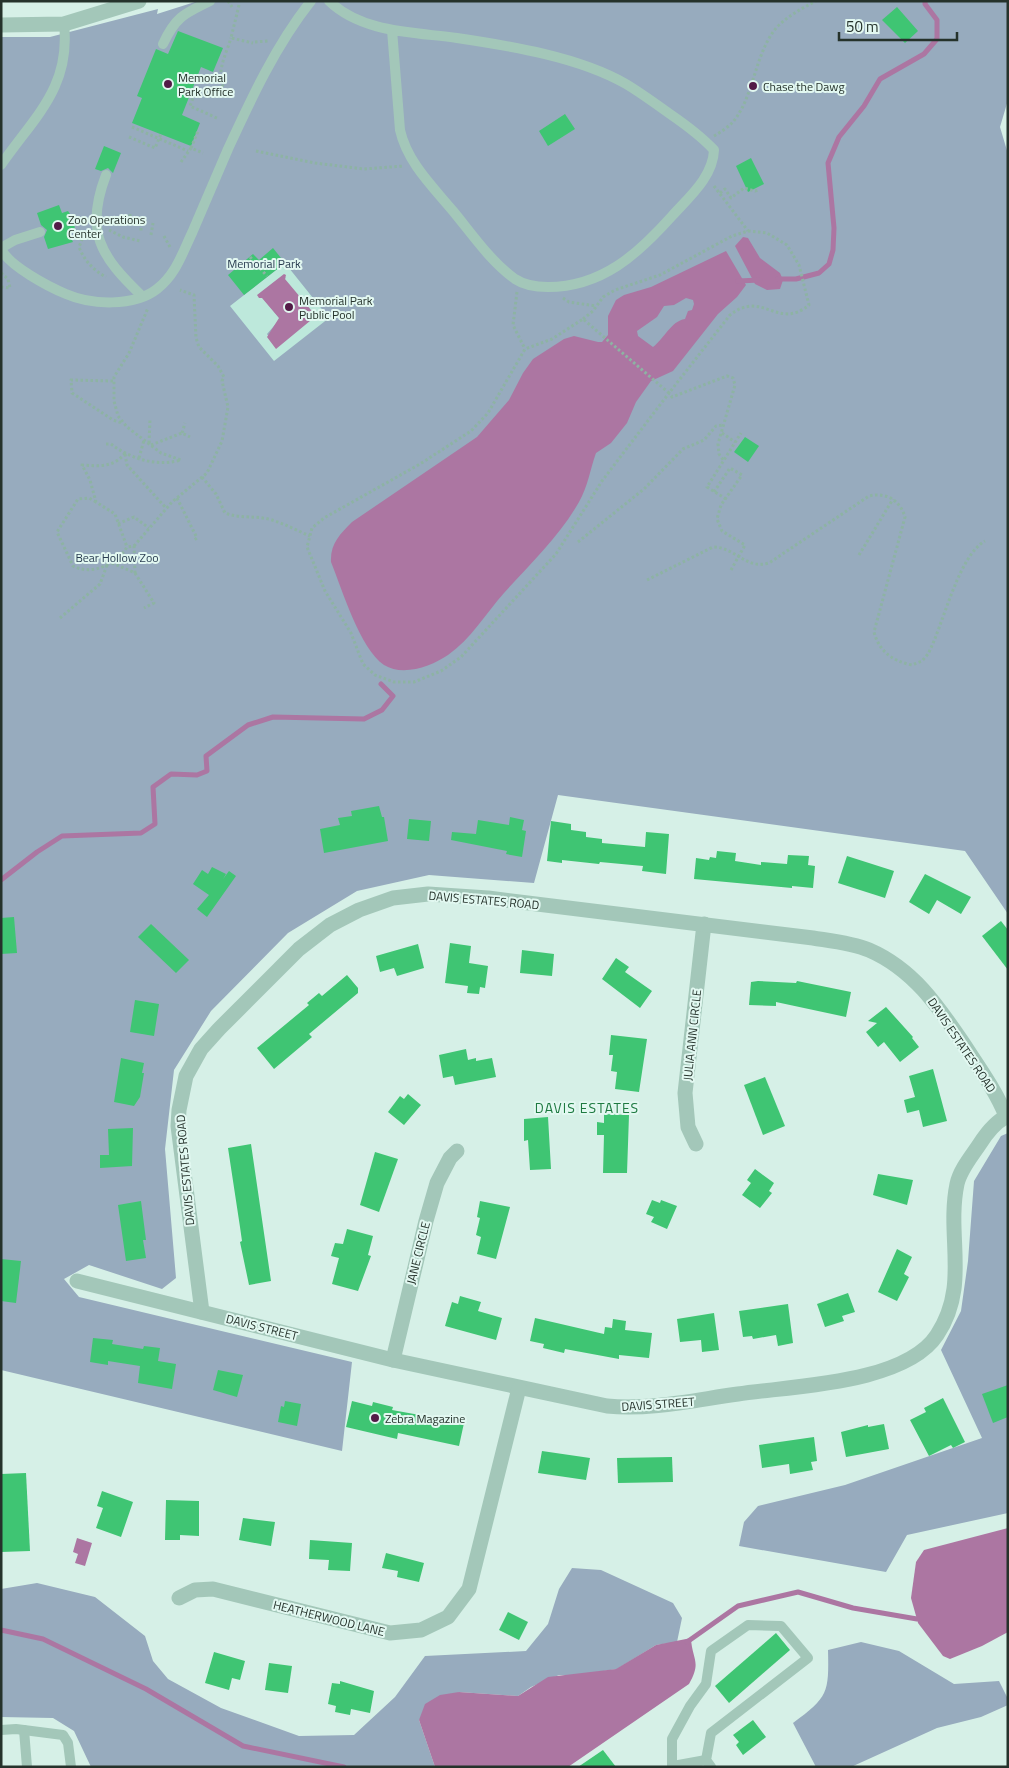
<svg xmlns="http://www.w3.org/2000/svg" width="1009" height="1768" viewBox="0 0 1009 1768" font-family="'Titillium Web',sans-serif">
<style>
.green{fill:#97abbe}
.plaza{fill:#bde8db;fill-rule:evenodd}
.water{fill:#ac76a2;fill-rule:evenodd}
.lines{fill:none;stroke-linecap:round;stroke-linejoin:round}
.stream{stroke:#ac76a2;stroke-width:5}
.building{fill:#3fc573}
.path{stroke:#8db3a3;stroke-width:3;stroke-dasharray:2.5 2.5;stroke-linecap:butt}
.lane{stroke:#a3c7b9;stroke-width:10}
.street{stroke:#a3c7b9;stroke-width:15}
.poi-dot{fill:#531b47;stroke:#e2f8f1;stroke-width:2}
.labels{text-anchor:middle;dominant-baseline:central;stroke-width:4;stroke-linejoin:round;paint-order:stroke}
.poi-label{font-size:12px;fill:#25322b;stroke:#e2f8f1;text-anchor:start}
.park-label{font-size:12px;fill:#293c50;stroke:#e2f8f1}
.street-label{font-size:12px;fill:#25322b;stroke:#e2f8f1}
.neighbourhood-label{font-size:14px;letter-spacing:1px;fill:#1e7a41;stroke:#e2f8f1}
</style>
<rect width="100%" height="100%" fill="#d6f0e7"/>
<g class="green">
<path d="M198,1h810v99l-8,27 8,27v760l-43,-63 -407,-56 -24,88 -105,-8 -72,16 -69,42 -77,78 -37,59 -9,79 11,129 -14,11 -73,-24 -25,14 15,18 273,65 -10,89 -341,-81v-1333h49l108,-28 -1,5z"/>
<path d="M1008,1133v380l-101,22 -21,37 -147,-26 5,-24 14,-16 87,-21 137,-47 -41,-88 20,-39 7,-50 6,-80 27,-45z"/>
<path d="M572,1568l29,2 72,33 9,15 -5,24 -21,3 -39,24 -40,6h-18l-28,12 -13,9 -59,-4 -40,28 16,47h-344l-17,-36 -21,-13 -52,-1v-128l36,-6 58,14 50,39 8,25 15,18 53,29 78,28 55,-1 41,-38 30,-41 101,-5 22,-27 11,-35z"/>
<path d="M861,1642l38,9 55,33 45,-3 9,18v6l-27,12 -44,11 -86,39h-35l-23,-44c35,-26 36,-30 35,-73z"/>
</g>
<path class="plaza" d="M285,263l44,55 -55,43 -44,-55zM286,277l-1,2 -9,69 -9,-14 13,-15 -18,-22z"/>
<g class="water">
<path d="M743,237l5,1 12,20 20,15 3,7 -3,9 -13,1 -12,-6 -20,-38z"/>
<path d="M726,251l20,34 -9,12 -19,17 -45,57 -22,10 -15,21 -9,21 -16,20 -15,10c-6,17 -8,33 -17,49 -20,35 -49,62 -75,91 -18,20 -33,46 -56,62 -16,11 -45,22 -64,10 -24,-16 -42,-76 -53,-103 -1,-18 9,-28 21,-40l125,-85 32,-37 14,-27 10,-14 31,-20 10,-3 24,6h4l6,-7v-19l8,-16 8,-5 27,-8zM686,298l7,2 1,4 -2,6 -4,1 -3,8c-14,2 -21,20 -32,28l-15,-11 -1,-5 20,-14 7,-11 10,-1z"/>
<path d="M284,274l2,1 -1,4 31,37 -40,33 -9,-12 12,-19 -17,-20h-3l-2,-3z"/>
<path d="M1008,1528v104l-26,14 -32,13 -7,-3 -25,-33 -7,-25 5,-36 8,-12z"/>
<path d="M77,1538l15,5 -7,23 -10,-3 3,-9 -5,-2z"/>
<path d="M691,1638c1,22 11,23 -2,46l-121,83h-133l-16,-47 6,-16 15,-9 19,-3 59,4 30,-19 68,-8 40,-24z"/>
</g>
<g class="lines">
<g class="stream">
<path d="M778,279h18l23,-6 10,-9 4,-14 1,-22 -6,-65 11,-26 25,-31 16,-27 44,-25 13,-15v-19l-12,-16v-3"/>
<path d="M738,281l22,-1"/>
<path d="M1,880l36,-28 25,-16 79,-3 14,-9 -2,-37 18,-13 26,1 10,-4 -1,-15 42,-31 25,-8 91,2 18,-9 11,-14 -12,-12"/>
<path d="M1,1630l42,9 103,50 97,57 101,21"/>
<path d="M687,1642l51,-36 60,-14 55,16 64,11"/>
</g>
</g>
<g class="building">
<path d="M897,7l21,24 -13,12 -23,-23z"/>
<path d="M178,31l45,17 -10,24 -12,-5 -19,48 18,8 -9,23 -59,-23 10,-25 -5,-2 19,-47 12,5z"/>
<path d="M565,114l10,15 -27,17 -9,-15z"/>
<path d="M104,146l17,7 -8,20 -5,-5 -7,3 -6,-2z"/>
<path d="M751,158l13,26 -16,8 -12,-26z"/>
<path d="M59,205l3,8 6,-2 6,9 1,11 -6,3 4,8 -25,7 -4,-12 3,-7 -6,-5 -4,-12z"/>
<path d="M273,248l12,15 -41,32 -16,-20 25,-21 6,6z"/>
<path d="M745,437l14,9 -11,16 -14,-10z"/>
<path d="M379,806l3,11h2l4,24 -64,12 -4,-24 20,-4 -2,-7 14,-2 -1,-5z"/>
<path d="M510,817l14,3 -2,10 4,1 -4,26 -16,-3 1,-3 -56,-11 1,-8 24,2 2,-14 31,5z"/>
<path d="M409,819l22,2 -2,20 -22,-2z"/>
<path d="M551,821l20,3v6l15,2v5l16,2v4l43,4 1,-15 23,2 -3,40 -24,-3 1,-5 -43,-4 -1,2 -37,-4v3l-15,-2z"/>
<path d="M717,851l19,2 -1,8 26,4v-3l26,2 1,-9 21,1 -1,9 7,1 -2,22 -21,-2v2l-98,-9 2,-21 13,2 1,-3 6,1z"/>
<path d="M847,856l47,15 -9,27 -47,-15z"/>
<path d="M212,867l14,7 -3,5 6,-8 7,5 -29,41 -10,-8 12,-14 -16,-11 9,-14 6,4z"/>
<path d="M925,874l46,23 -10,17 -24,-14 -8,14 -20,-12z"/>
<path d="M14,917l3,36 -16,1v-36z"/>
<path d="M1001,921l7,9v40l-26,-34z"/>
<path d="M151,924l38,36 -13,13 -38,-36z"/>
<path d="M450,943l21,3 -2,17 19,3 -3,22 -5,-1 -1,7 -12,-1 1,-7 -23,-3z"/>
<path d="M418,944l6,24 -27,8 -3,-8 -14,4 -4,-16z"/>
<path d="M522,950l32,4 -2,22 -32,-3z"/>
<path d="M616,958l13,9 -4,5 27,19 -12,17 -38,-29z"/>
<path d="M347,975l11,13v5l-49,41 3,3 -38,32 -17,-21 52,-43 -2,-2 12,-10 3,3z"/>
<path d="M758,981l38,2 1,-2 54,11 -5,25 -70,-15v4l-27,-1 2,-23z"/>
<path d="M135,1000l24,4 -5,32 -24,-4z"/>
<path d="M886,1007l27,30 -1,1 7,9 -19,15 -16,-20 -6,5 -12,-15 11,-9 -9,-2z"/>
<path d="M611,1035l36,4 -8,53 -24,-3 2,-17 -6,-1 2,-16h-4z"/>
<path d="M466,1049l2,11 8,-2v3l16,-3 4,19 -41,8 -2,-9 -10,2 -4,-23z"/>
<path d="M121,1058l23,5 -2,10h2l-4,24 -6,9 -20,-4z"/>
<path d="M933,1069l14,52 -24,6 -4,-17 -12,3 -3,-13 11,-3 -6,-21z"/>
<path d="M765,1077l20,49 -22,9 -19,-50z"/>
<path d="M408,1094l13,11 -17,20 -16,-13 12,-16 4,3z"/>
<path d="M604,1114l25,1 -2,58h-24l1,-38h-7v-13l7,1z"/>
<path d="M548,1117l3,52 -21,1 -2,-30 -4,1v-22z"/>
<path d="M133,1128l-1,38 -32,2v-13h9l-1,-26z"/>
<path d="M251,1144l20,137 -22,4 -9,-43 2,-1 -2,-14 -12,-79z"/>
<path d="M375,1152l23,7 -19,53 -19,-7z"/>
<path d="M755,1169l19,14 -5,8 3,2 -12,15 -18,-13 9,-12 -4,-3z"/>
<path d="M878,1174l35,6 -6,25 -34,-10z"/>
<path d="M652,1200l8,3 1,-3 16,6 -10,23 -16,-7 3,-5 -8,-3z"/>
<path d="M141,1201l5,39h-3l3,18 -20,3 -8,-56z"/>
<path d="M480,1201l30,6 -14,52 -19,-5 4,-17 -5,-2 4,-17 -3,-1z"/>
<path d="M347,1229l26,7 -5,19 3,1 -13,35 -26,-7 7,-26 -8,-2 4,-13 8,1z"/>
<path d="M897,1249l15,8 -8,17 5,3 -12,24 -19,-9z"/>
<path d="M1,1259l20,2 -5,42 -15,-2z"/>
<path d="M848,1293l7,19 -13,4 2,5 -19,6 -8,-23z"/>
<path d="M460,1296l21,6 -3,9 24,7 -6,22 -51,-14 7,-24 6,2z"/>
<path d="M788,1304l5,39 -15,3 -2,-11 -23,4 -1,-3 -9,1 -4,-26z"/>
<path d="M714,1313l5,37 -17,2 -1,-12 -21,2 -3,-23z"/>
<path d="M535,1318l69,16 1,-7 7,1 1,-9 13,2 -1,9 27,3 -3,25 -30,-3v4l-54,-10 -1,4 -21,-5 1,-4 -14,-3z"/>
<path d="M93,1338l20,2 -1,4 31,5 1,-3 16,2 -2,13 18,3 -4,25 -34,-6 2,-17 -32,-5v4l-18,-3z"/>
<path d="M218,1370l25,5 -6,22 -24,-7z"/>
<path d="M1008,1385v32l-15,6 -11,-29z"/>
<path d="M943,1398l22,44 -12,6 -2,-3 -22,11 -19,-36 16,-8 -2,-4z"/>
<path d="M285,1401l16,3 -4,22 -19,-4 3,-16 3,1z"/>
<path d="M352,1401l20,5 1,-4 20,5 -1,3 72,13 -5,23 -61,-13 -1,6 -51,-12z"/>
<path d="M884,1424l5,25 -43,8 -5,-25 27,-7v2z"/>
<path d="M814,1437l3,24 -6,1 2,8 -23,4 -1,-10 -27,4 -3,-23z"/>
<path d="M542,1451l48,7 -4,22 -48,-7z"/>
<path d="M672,1457l1,25 -55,1 -1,-25z"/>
<path d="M26,1473l4,78 -29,1v-78z"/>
<path d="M102,1491l31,11 -12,35 -25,-9 7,-20 -6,-2z"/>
<path d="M166,1500l33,1v35l-19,-1v5h-15z"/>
<path d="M243,1518l32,4 -4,24 -32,-6z"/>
<path d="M310,1540l42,3 -2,28 -22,-1 1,-10 -20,-1z"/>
<path d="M386,1553l38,10 -5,19 -22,-5 1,-6 -16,-3z"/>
<path d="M508,1612l20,10 -9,18 -20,-10z"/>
<path d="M776,1633l14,17 -61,53 -14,-17z"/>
<path d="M214,1652l31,9 -5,19 -8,-2 -3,12 -24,-7z"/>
<path d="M269,1663l23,3 -4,27 -23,-3z"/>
<path d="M340,1681l34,10 -4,22 -19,-4 -1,6 -15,-3 1,-6 -8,-2 4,-21 8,1z"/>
<path d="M753,1720l13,17 -23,18 -7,-10 3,-3 -6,-7z"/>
<path d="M603,1750l13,17h-38z"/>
</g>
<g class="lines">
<g class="path">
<path d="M228,1l4,6"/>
<path d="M239,5l-8,33 22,5"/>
<path d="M255,42l13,-1"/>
<path d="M191,92l4,1 -5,13 29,13"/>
<path d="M230,94c-19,-13 -4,-39 1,-56"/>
<path d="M132,127l56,24"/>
<path d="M714,136c7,-4 14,-9 19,-14 22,-27 21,-68 44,-95 12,-12 24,-18 39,-26"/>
<path d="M129,137l26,11 6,-14"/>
<path d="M191,148l7,-17"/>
<path d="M256,151l59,12 49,6 40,-3"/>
<path d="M181,162l10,-14 12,5"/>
<path d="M714,186l34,45"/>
<path d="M720,193l5,-4 6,9 13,-10 11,3 4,-1"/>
<path d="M130,214v4l11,7v8"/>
<path d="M109,230l14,7 17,4"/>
<path d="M151,235l2,-12"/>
<path d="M86,236l-3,1 -4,10c5,13 14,23 27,30"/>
<path d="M164,236l7,13"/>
<path d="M250,257l17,19"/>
<path d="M1,273l7,6 2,9 -9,-1"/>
<path d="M517,292l-4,33 12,24"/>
<path d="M563,298l6,4 27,4"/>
<path d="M583,319l10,-8 10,-14 12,-7 45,-15 72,-39 16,-5 19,2 20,12 12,20 10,40c-32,26 -46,-16 -79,10l-61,78 -86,-74 -31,20 -27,10 -37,64 -17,18 -51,33 -96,54 -12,10 -5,19 18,44 26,42 12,31 12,11 19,7h20l27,-11 20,-14 95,-103 46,-73 67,-88 3,4 55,-21 6,2 2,7 -17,59 1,10 5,7"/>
<path d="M113,381l-42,-1 1,13 41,27 9,3"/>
<path d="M182,433l3,-10"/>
<path d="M722,433l13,9"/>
<path d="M149,443l1,-23"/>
<path d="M106,444h5c20,15 45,23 70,16l-20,-7 -34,-26 -9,-11 -4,-15v-24l15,-24 19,-45"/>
<path d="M151,445l31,-12 8,4"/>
<path d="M125,453c-11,15 -27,13 -43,12l8,15 6,22 19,12 12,33"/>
<path d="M125,454l2,11 39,43"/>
<path d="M139,458l5,-18"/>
<path d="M202,477l14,17 9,19c15,6 31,2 47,7 13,4 26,11 38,16"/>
<path d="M714,492l16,-24 12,7 -21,30 -4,14 5,12 23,14 -14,25"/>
<path d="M177,498l20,40 -4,3"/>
<path d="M726,499l-19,-12 34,-54"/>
<path d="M96,502l-7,-4 -11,1 -21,33 16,34c19,10 44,-2 54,-19"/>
<path d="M118,524l16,-7 15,11"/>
<path d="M578,542l66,-53 39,-40 21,-9 12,-14 8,-1"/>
<path d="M134,546l38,-44 35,-29 15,-32 6,-34 -6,-26 2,-4 -6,-11 -19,-19 -3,-9 -2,-43 -14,-5"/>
<path d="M859,555l34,-56"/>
<path d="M112,563l23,10 -1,-27 -7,1"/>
<path d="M135,573l19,30 -10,5"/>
<path d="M647,580l66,-33c22,0 33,23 56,16l100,-67c17,-4 31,4 36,21l-31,115c5,19 18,29 38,33l10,-4 6,-7c15,-28 30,-98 57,-113"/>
<path d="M60,618l40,-34 7,-19"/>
</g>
<g class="lane">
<path d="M329,1c33,32 85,31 128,37 54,8 122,19 169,46 15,9 30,20 44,30 16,11 31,22 44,36 -1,27 -25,47 -42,66 -34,38 -70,71 -124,71 -11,0 -24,-2 -33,-8 -24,-17 -43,-45 -62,-68 -20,-24 -46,-49 -53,-81l-8,-100"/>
<path d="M163,44c12,-26 20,-30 47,-43"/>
<path d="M1,165c33,-48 70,-77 63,-141"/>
<path d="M106,175c-22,57 -5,82 36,121"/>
<path d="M1,248l14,-8 25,-8"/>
<path d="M1,249c8,17 48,38 65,45 25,11 68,13 91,-5 19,-15 25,-35 35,-56 12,-28 24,-56 36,-84 23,-50 48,-104 83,-148"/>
<path d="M1,1730l15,-1 47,6 5,8 3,24"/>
<path d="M24,1730l3,37"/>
<path d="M673,1766l33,-6"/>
<path d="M672,1767v-28l18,-33 16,-22 5,-33 37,-26 33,1 27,32 -97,75 -5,27 5,7"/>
</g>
<g class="street">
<path d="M1,25l63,-1 75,-23"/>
<path d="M696,1144l-8,-17 -3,-34 19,-169"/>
<path d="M77,1281l316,79 214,46c45,4 87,-6 131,-12 53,-8 167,-10 199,-59 33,-50 9,-98 20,-151 3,-14 14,-27 22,-39 7,-11 17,-24 29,-29"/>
<path d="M202,1312l-24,-186 1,-16 7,-34 15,-27 18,-20 80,-80 31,-24 29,-15 34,-12 35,-4 60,4 325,40c19,3 39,5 56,12 44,19 69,56 94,93 15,23 33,48 43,73"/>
<path d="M393,1360l33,-139 11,-38 13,-25 7,-7"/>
<path d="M179,1598l16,-8 18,-1 177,44 31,-3 27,-13 21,-28 50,-201"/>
</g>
</g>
<g class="poi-dot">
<circle cx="168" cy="84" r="5"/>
<circle cx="753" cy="86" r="5"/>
<circle cx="58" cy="226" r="5"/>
<circle cx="289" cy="307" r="5"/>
<circle cx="375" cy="1418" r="5"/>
</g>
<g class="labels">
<g class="poi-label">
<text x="178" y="77">Memorial<tspan x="178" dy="14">Park Office</tspan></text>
<text x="763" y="86">Chase the Dawg</text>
<text x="68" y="219">Zoo Operations<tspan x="68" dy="14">Center</tspan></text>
<text x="299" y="300">Memorial Park<tspan x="299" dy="14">Public Pool</tspan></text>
<text x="385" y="1418">Zebra Magazine</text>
</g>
<g class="park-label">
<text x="264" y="263">Memorial Park</text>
<text x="117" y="557">Bear Hollow Zoo</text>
</g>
<g class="street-label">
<text transform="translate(484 900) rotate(5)">DAVIS ESTATES ROAD</text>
<text transform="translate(692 1035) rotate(-84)">JULIA ANN CIRCLE</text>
<text transform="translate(962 1045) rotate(56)">DAVIS ESTATES ROAD</text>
<text transform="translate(185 1170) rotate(-95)">DAVIS ESTATES ROAD</text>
<text transform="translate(418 1253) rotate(-76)">JANE CIRCLE</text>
<text transform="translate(262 1327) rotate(14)">DAVIS STREET</text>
<text transform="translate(658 1404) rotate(-4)">DAVIS STREET</text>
<text transform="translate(329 1618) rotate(14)">HEATHERWOOD LANE</text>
</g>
<g class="neighbourhood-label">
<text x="587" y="1107">DAVIS ESTATES</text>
</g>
</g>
<rect width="1009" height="1768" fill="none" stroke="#25322b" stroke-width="5"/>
<path d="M839 32v8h118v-8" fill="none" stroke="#25322b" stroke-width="2.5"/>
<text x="846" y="32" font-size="15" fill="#25322b" stroke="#e2f8f1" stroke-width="4" paint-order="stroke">50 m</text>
</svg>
